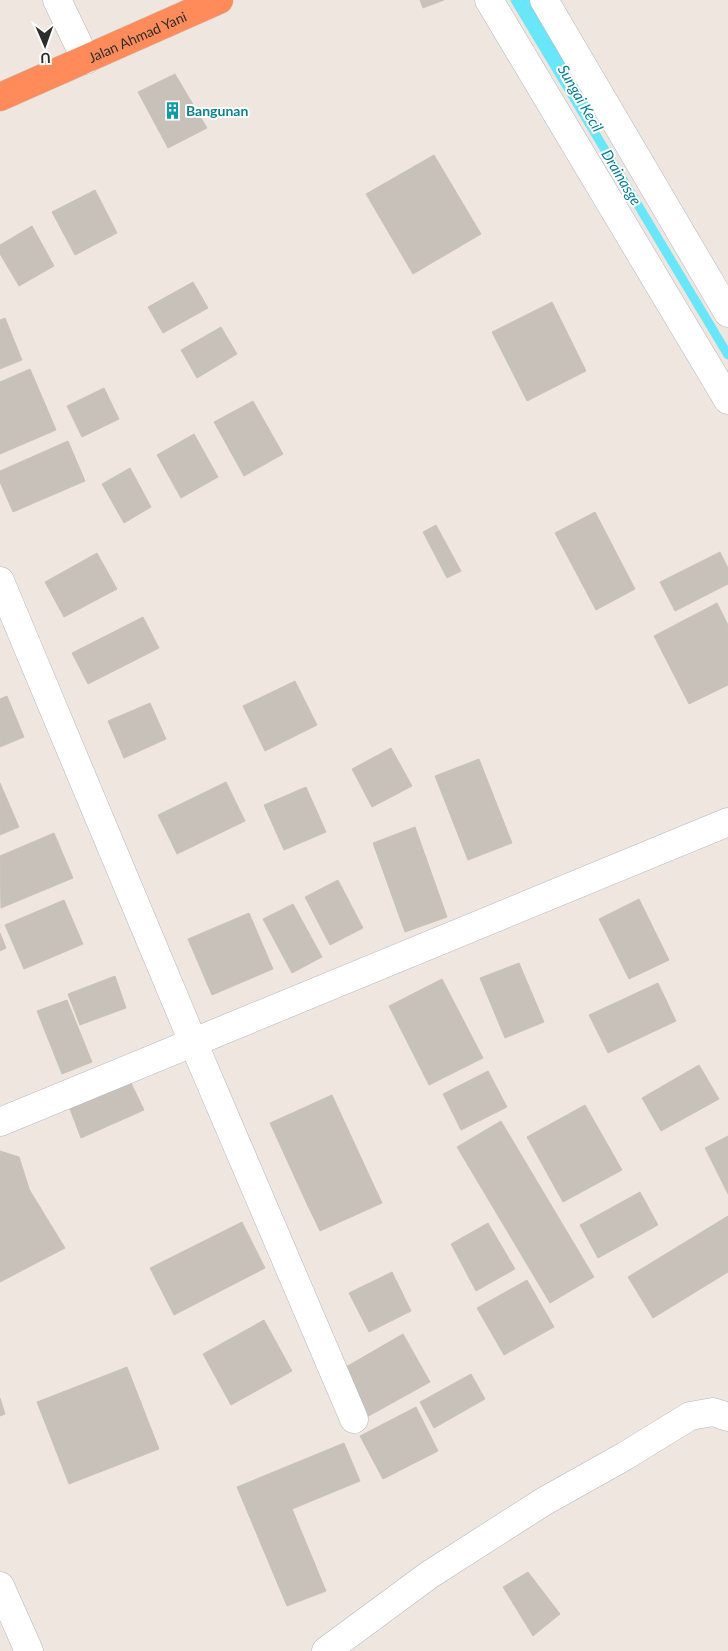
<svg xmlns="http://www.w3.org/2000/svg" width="728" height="1651" viewBox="0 0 728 1651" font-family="Lato,sans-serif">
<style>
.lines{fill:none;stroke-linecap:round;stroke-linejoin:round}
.stream{stroke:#6ae6f9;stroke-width:9}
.building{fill:#c8c1ba;stroke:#cbc2b8}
.minor-casing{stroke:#b3b7c2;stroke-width:29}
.highway-casing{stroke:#c8c8c8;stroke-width:29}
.minor{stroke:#fff;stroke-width:28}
.highway{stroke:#ff8b5a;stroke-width:28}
.labels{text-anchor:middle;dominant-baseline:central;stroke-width:4;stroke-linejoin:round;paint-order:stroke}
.street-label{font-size:14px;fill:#2d2d2d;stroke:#fff}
.culture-label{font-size:14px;font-weight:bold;fill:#0d838f;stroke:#fff;text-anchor:start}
.water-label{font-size:15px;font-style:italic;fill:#047d9c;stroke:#fff}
</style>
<rect width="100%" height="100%" fill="#efe6df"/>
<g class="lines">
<g class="stream">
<path d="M515,0l213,355"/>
<path d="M525,0l58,101"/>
</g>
</g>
<g class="building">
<path d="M420,0h24l-21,8z"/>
<path d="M175,74l32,54 -39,20 -30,-56z"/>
<path d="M434,155l47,79 -68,40 -47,-80z"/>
<path d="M95,190l22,43 -42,22 -23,-43z"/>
<path d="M32,226l22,40 -35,20 -19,-32v-9z"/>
<path d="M193,282l15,26 -45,25 -15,-26z"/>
<path d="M552,302l34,69 -59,30 -35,-69z"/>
<path d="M5,318l17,42 -22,9v-49z"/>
<path d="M221,327l16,27 -40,24 -16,-28z"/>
<path d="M30,369l15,35 -45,20v-42z"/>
<path d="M104,388l15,31 -37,18 -15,-31z"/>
<path d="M253,401l30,53 -39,22 -30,-54z"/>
<path d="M45,404l11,26 -56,24v-30z"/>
<path d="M194,434l24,43 -37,21 -24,-43z"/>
<path d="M68,441l17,40 -72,31 -13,-30v-11z"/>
<path d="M130,468l21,39 -27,16 -22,-39z"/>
<path d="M595,512l40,77 -39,21 -41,-77z"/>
<path d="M436,525l25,46 -14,7 -24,-46z"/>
<path d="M720,552l8,16v16l-53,27 -15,-29z"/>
<path d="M97,553l20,36 -53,28 -19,-35z"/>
<path d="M717,603l11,22v60l-39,19 -35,-68z"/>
<path d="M143,617l16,31 -71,36 -16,-31z"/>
<path d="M295,681l22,44 -52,26 -22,-45z"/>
<path d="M7,696l17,41 -24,10v-48z"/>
<path d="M150,703l16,36 -42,19 -16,-37z"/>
<path d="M391,748l21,38 -40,21 -20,-38z"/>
<path d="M479,759l33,84 -44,17 -33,-84z"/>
<path d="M226,782l19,39 -68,33 -19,-39z"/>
<path d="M0,783l19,44 -19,8z"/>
<path d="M306,787l20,45 -42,18 -20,-45z"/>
<path d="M415,827l32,90 -42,15 -32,-89z"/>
<path d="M54,833l19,45 -72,30 -1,-52z"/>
<path d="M338,880l25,48 -33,17 -25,-48z"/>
<path d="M639,899l30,61 -40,19 -30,-60z"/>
<path d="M64,900l19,44 -59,25 -19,-44z"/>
<path d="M293,904l29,53 -30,16 -29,-54z"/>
<path d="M249,913l24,56 -61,26 -24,-56z"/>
<path d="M0,933l6,15 -6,3z"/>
<path d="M519,963l25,59 -39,16 -25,-60z"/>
<path d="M115,976l11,32 -46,17 -12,-31z"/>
<path d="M442,979l41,79 -54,27 -40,-79z"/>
<path d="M658,983l18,38 -68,32 -19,-38z"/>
<path d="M67,1000l25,62 -30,12 -25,-63z"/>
<path d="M699,1065l20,34 -58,32 -19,-33z"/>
<path d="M488,1071l19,36 -46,23 -18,-36z"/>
<path d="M129,1079l15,31 -63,28 -14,-37z"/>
<path d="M332,1095l37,80 -62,29 -37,-81z"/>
<path d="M585,1105l37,65 -59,32 -36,-65z"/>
<path d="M501,1121l93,156 -44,26 -93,-156z"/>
<path d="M728,1136v58l-23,-46z"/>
<path d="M0,1151l19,6 15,47 -34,12z"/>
<path d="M10,1158l55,90 -65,34v-119z"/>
<path d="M369,1175l13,28 -62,28 -13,-27z"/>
<path d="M640,1192l18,33 -60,33 -18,-33z"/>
<path d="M728,1216v56l-75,46 -25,-41z"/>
<path d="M242,1222l23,46 -91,47 -24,-47z"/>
<path d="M488,1223l27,46 -39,22 -25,-47z"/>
<path d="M392,1272l19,39 -42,21 -20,-39z"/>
<path d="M527,1280l27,47 -50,28 -27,-47z"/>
<path d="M264,1320l28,51 -61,34 -28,-51z"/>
<path d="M403,1334l27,48 -65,36 -26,-47z"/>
<path d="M127,1367l32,82 -90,35 -32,-82z"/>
<path d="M471,1374l14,25 -51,29 -14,-26z"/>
<path d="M0,1398l5,16 -5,2z"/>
<path d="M416,1407l22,44 -55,28 -23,-43z"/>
<path d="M344,1443l16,38 -68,28 34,82 -39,15 -50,-119z"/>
<path d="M528,1572l32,42 -27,22 -30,-49z"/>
</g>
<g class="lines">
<defs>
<g id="minor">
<path d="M57,0l29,60"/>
<path d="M489,0l239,400"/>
<path d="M544,0l184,313"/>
<path d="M0,581l193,461 161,377"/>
<path d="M0,1122l728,-300"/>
<path d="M0,1586l29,65"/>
<path d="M326,1651l103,-76 114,-73 82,-46 65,-40 23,-4 15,5"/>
</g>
<g id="highway">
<path id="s1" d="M0,97l219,-97"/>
</g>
</defs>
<use href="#minor" class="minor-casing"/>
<use href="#highway" class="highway-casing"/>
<use href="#minor" class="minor"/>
<use href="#highway" class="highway"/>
</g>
<defs>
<symbol id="building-bare" viewBox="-9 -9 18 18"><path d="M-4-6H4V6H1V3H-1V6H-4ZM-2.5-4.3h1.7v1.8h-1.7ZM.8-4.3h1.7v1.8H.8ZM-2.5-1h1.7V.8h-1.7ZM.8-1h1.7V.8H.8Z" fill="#0f9aa8" stroke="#fff" stroke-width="2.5" paint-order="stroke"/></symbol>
</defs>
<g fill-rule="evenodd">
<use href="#building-bare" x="160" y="98" width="25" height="25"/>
</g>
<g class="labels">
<g class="street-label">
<text stroke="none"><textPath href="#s1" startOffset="150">Jalan Ahmad Yani</textPath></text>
</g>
<g class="culture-label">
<text x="186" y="110">Bangunan</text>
</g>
<g class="water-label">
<text transform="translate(581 98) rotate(60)">Sungai Kecil</text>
<text transform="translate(622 177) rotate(59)">Drainasge</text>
</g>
</g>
<g transform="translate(45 45) rotate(178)" stroke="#ffffff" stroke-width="4" paint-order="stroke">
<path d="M0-4L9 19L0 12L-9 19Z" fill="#2d2d2d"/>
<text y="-8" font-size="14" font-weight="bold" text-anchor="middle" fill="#2d2d2d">U</text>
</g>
</svg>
